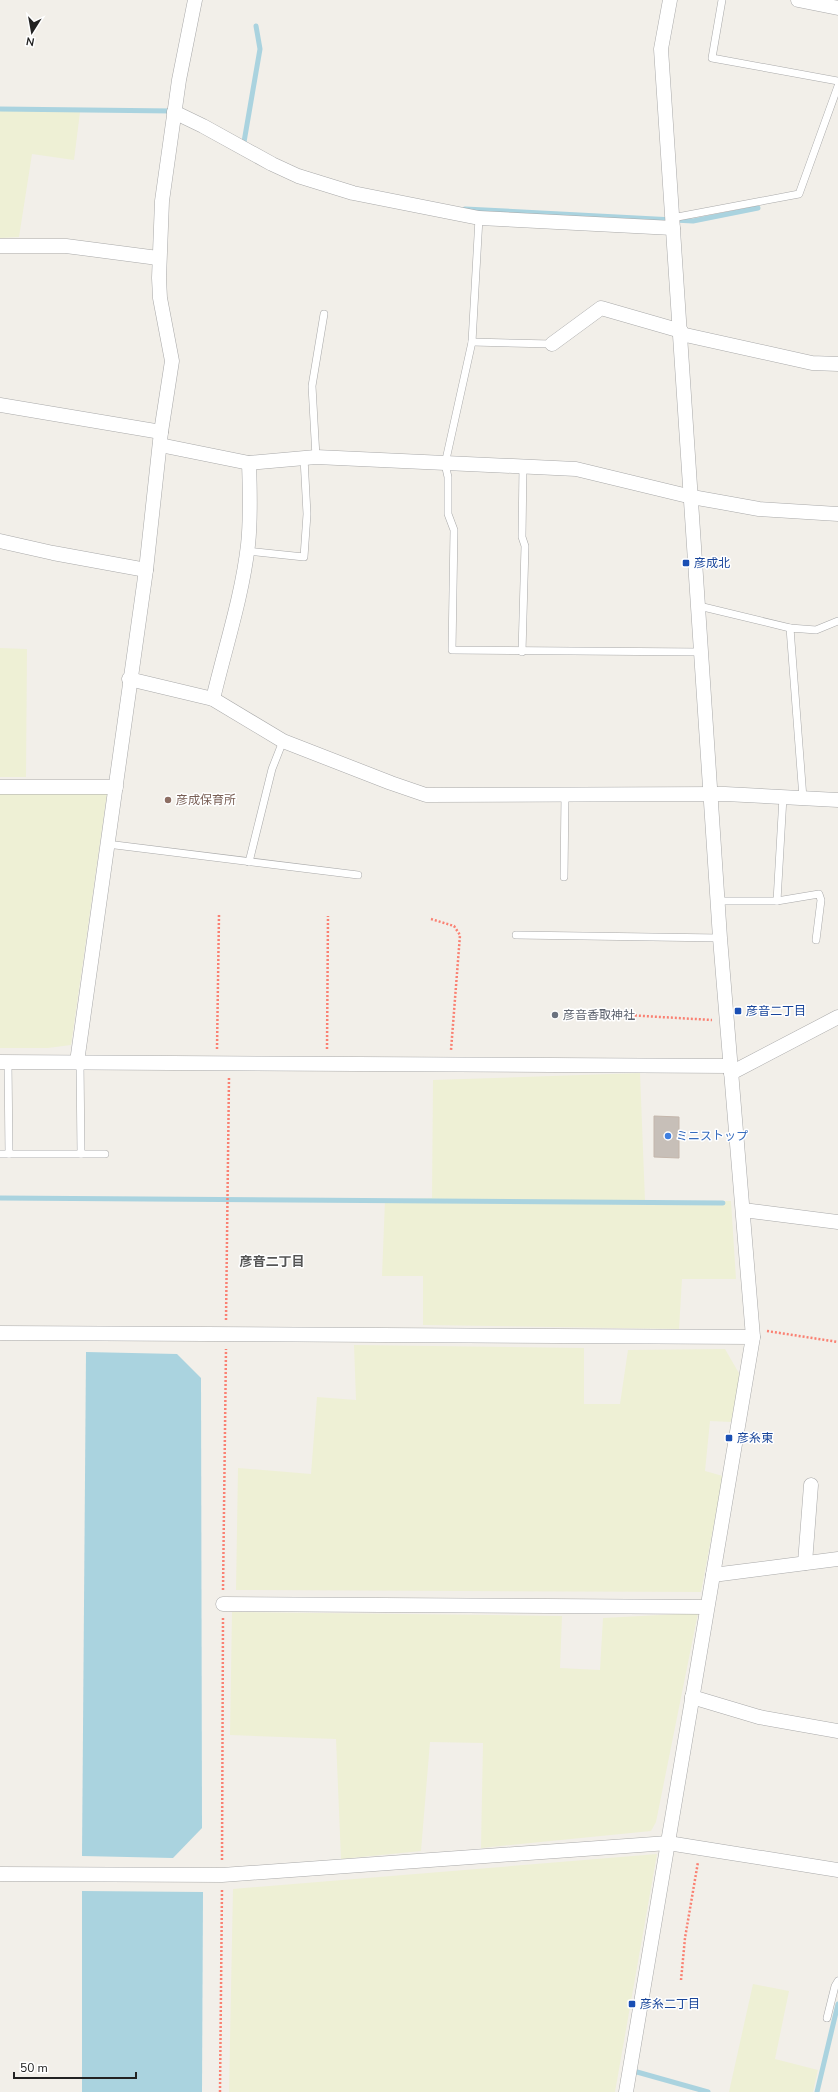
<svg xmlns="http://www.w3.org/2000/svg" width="838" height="2092" viewBox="0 0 838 2092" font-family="'Nunito Sans','Noto Sans JP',sans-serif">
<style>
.farmland{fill:#eef0d5}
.water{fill:#aad3df}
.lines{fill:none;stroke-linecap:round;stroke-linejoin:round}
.stream{stroke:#aad3df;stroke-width:5}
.building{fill:#c7bfb8;stroke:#c4b6ab}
.service-casing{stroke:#a9a9a9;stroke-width:8}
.minor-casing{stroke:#a9a9a9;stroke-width:15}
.path{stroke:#fa8072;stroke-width:2.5;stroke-dasharray:2 2;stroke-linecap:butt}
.service{stroke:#fff;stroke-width:7}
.minor{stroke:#fff;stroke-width:14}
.transit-dot{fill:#1a4fb4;stroke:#fff;stroke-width:1.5}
.education-dot{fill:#8d6e63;stroke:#fff;stroke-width:1.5}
.worship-dot{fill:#6b7280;stroke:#fff;stroke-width:1.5}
.shop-dot{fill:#3f7fe0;stroke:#fff;stroke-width:1.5}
.labels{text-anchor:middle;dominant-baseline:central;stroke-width:3;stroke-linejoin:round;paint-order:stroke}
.transit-label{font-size:12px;fill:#164399;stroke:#fff;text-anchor:start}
.education-label{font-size:12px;fill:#785e54;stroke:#fff;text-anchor:start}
.worship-label{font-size:12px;fill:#5b616d;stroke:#fff;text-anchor:start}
.shop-label{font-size:12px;fill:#366cbe;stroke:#fff;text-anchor:start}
.neighbourhood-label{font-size:13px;font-weight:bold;fill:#555;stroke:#fff}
</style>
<rect width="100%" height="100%" fill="#f2efe9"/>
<g class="farmland">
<path d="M0,109l80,3 -6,48 -42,-6 -13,83 -19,1z"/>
<path d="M0,648l27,1 -1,128h-26z"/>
<path d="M0,794h107l-36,251 -23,3h-48z"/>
<path d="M640,1073l5,128h86l5,78h-54l-3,50 -256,-4v-49h-41l3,-76 47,-2 1,-118z"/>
<path d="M354,1345l230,3v56h36l8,-54 97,-1 15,26 -9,47 -21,-1 -5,50 18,5 -22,116 -465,-2 2,-122 73,6 6,-77 39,3z"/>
<path d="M232,1612l330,4 -2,52 40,2 3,-52 95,-5 -42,209 -5,9 -170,17 2,-105 -53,-1 -9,109 -80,8 -5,-120 -106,-4z"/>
<path d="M657,1854l-42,238h-386l4,-203z"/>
<path d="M753,1984l36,7 -14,68 43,11 -5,22h-84z"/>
</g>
<g class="water">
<path d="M86,1352l91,2 24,24 1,450 -29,30 -91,-2z"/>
<path d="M82,1891l121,1 -1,200h-120z"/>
</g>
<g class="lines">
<g class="stream">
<path d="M0,109l173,2"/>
<path d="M244,142l16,-93 -4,-23"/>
<path d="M465,209l228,12 65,-13"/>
<path d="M0,1198l723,5"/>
<path d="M637,2072l71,20"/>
<path d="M817,2092l21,-88"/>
</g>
</g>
<path class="building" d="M654,1116l25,1v41l-25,-1z"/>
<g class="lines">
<defs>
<g id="service">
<path d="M722,0l-10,58 126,23"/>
<path d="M479,218l-7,124 -27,122 3,13v37l6,16 -2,120 250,2"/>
<path d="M672,218l127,-24 39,-108"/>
<path d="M472,342l80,2"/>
<path d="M316,457l-4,-71 12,-72"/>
<path d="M247,551l57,6 3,-43 -3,-56"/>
<path d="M699,606l91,22"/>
<path d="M522,652l3,-106 -3,-9 1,-71"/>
<path d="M803,798l-13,-170 26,2 22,-9"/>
<path d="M107,844l251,31"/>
<path d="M249,862l23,-93 11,-28"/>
<path d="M564,877l1,-82"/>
<path d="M718,901h59l42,-7 2,6 -5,40"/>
<path d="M777,901l6,-104"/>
<path d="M516,935l204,3"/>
<path d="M8,1062l1,92"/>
<path d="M80,1062l1,92"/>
<path d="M0,1154h105"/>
<path d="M827,2018l8,-32 3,-5"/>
</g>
<g id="minor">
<path d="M798,0l40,8"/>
<path d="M174,112l29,14 69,38 26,12 55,17 126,25 194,10"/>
<path d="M0,246h66l92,12"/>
<path d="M681,334l131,29 26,1"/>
<path d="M552,344l49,-36 80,23"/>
<path d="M0,405l161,27"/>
<path d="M160,445l89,18 67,-6 260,12 116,28 67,12 79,5"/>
<path d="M0,541l53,12 93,17"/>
<path d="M129,679l84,20 70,42 108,42 35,12 299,-1 113,6"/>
<path d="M213,699c12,-51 29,-102 35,-154 3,-27 2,-55 1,-82"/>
<path d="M0,787h116"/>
<path d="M0,1062l730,4"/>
<path d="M77,1062l69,-492 15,-138 11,-71 -12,-63 -1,-20 3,-77 17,-121 16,-80"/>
<path d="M731,1073l107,-56"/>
<path d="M743,1210l95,12"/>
<path d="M0,1333l753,4"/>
<path d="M805,1563l6,-78"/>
<path d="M713,1575l125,-16"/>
<path d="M223,1604l484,3"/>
<path d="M692,1697l67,20 79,14"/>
<path d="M0,1874l222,1 446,-32 170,27"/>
<path d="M626,2092l127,-755 -33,-399 -59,-889 9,-49"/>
</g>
</defs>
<use href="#service" class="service-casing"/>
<use href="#minor" class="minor-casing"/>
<g class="path">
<path d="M431,919l23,7 6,9 -9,115"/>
<path d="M567,1014l25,-1 120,7"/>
<path d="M217,1049l2,-135"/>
<path d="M327,1049l1,-133"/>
<path d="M226,1320l3,-243"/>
<path d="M767,1331l71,11"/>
<path d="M223,1590l3,-241"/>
<path d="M222,1860l1,-243"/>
<path d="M681,1980l4,-42 13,-76"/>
<path d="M220,2092l2,-203"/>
</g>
<use href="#service" class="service"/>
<use href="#minor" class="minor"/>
</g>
<g class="transit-dot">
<rect x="682" y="559" width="8" height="8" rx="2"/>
<rect x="734" y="1007" width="8" height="8" rx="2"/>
<rect x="725" y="1434" width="8" height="8" rx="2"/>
<rect x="628" y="2000" width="8" height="8" rx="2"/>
</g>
<circle class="education-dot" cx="168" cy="800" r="4"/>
<circle class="worship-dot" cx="555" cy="1015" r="4"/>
<circle class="shop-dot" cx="668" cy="1136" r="4"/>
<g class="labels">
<g class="transit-label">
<text x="694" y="563">彦成北</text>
<text x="746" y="1011">彦音二丁目</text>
<text x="737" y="1438">彦糸東</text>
<text x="640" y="2004">彦糸二丁目</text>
</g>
<g class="education-label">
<text x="176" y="800">彦成保育所</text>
</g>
<g class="worship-label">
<text x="563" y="1015">彦音香取神社</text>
</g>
<g class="shop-label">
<text x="676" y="1136">ミニストップ</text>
</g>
<g class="neighbourhood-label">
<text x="272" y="1262">彦音二丁目</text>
</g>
</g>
<g transform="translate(32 32) rotate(191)" stroke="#ffffff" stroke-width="3" paint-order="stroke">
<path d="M0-3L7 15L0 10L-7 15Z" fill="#222222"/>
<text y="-6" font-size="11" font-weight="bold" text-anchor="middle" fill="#222222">N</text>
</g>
<path d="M14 2072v6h122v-6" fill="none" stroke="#222222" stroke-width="2"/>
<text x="20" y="2072" font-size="12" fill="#222222" stroke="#ffffff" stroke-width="3" paint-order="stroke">50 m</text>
</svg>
